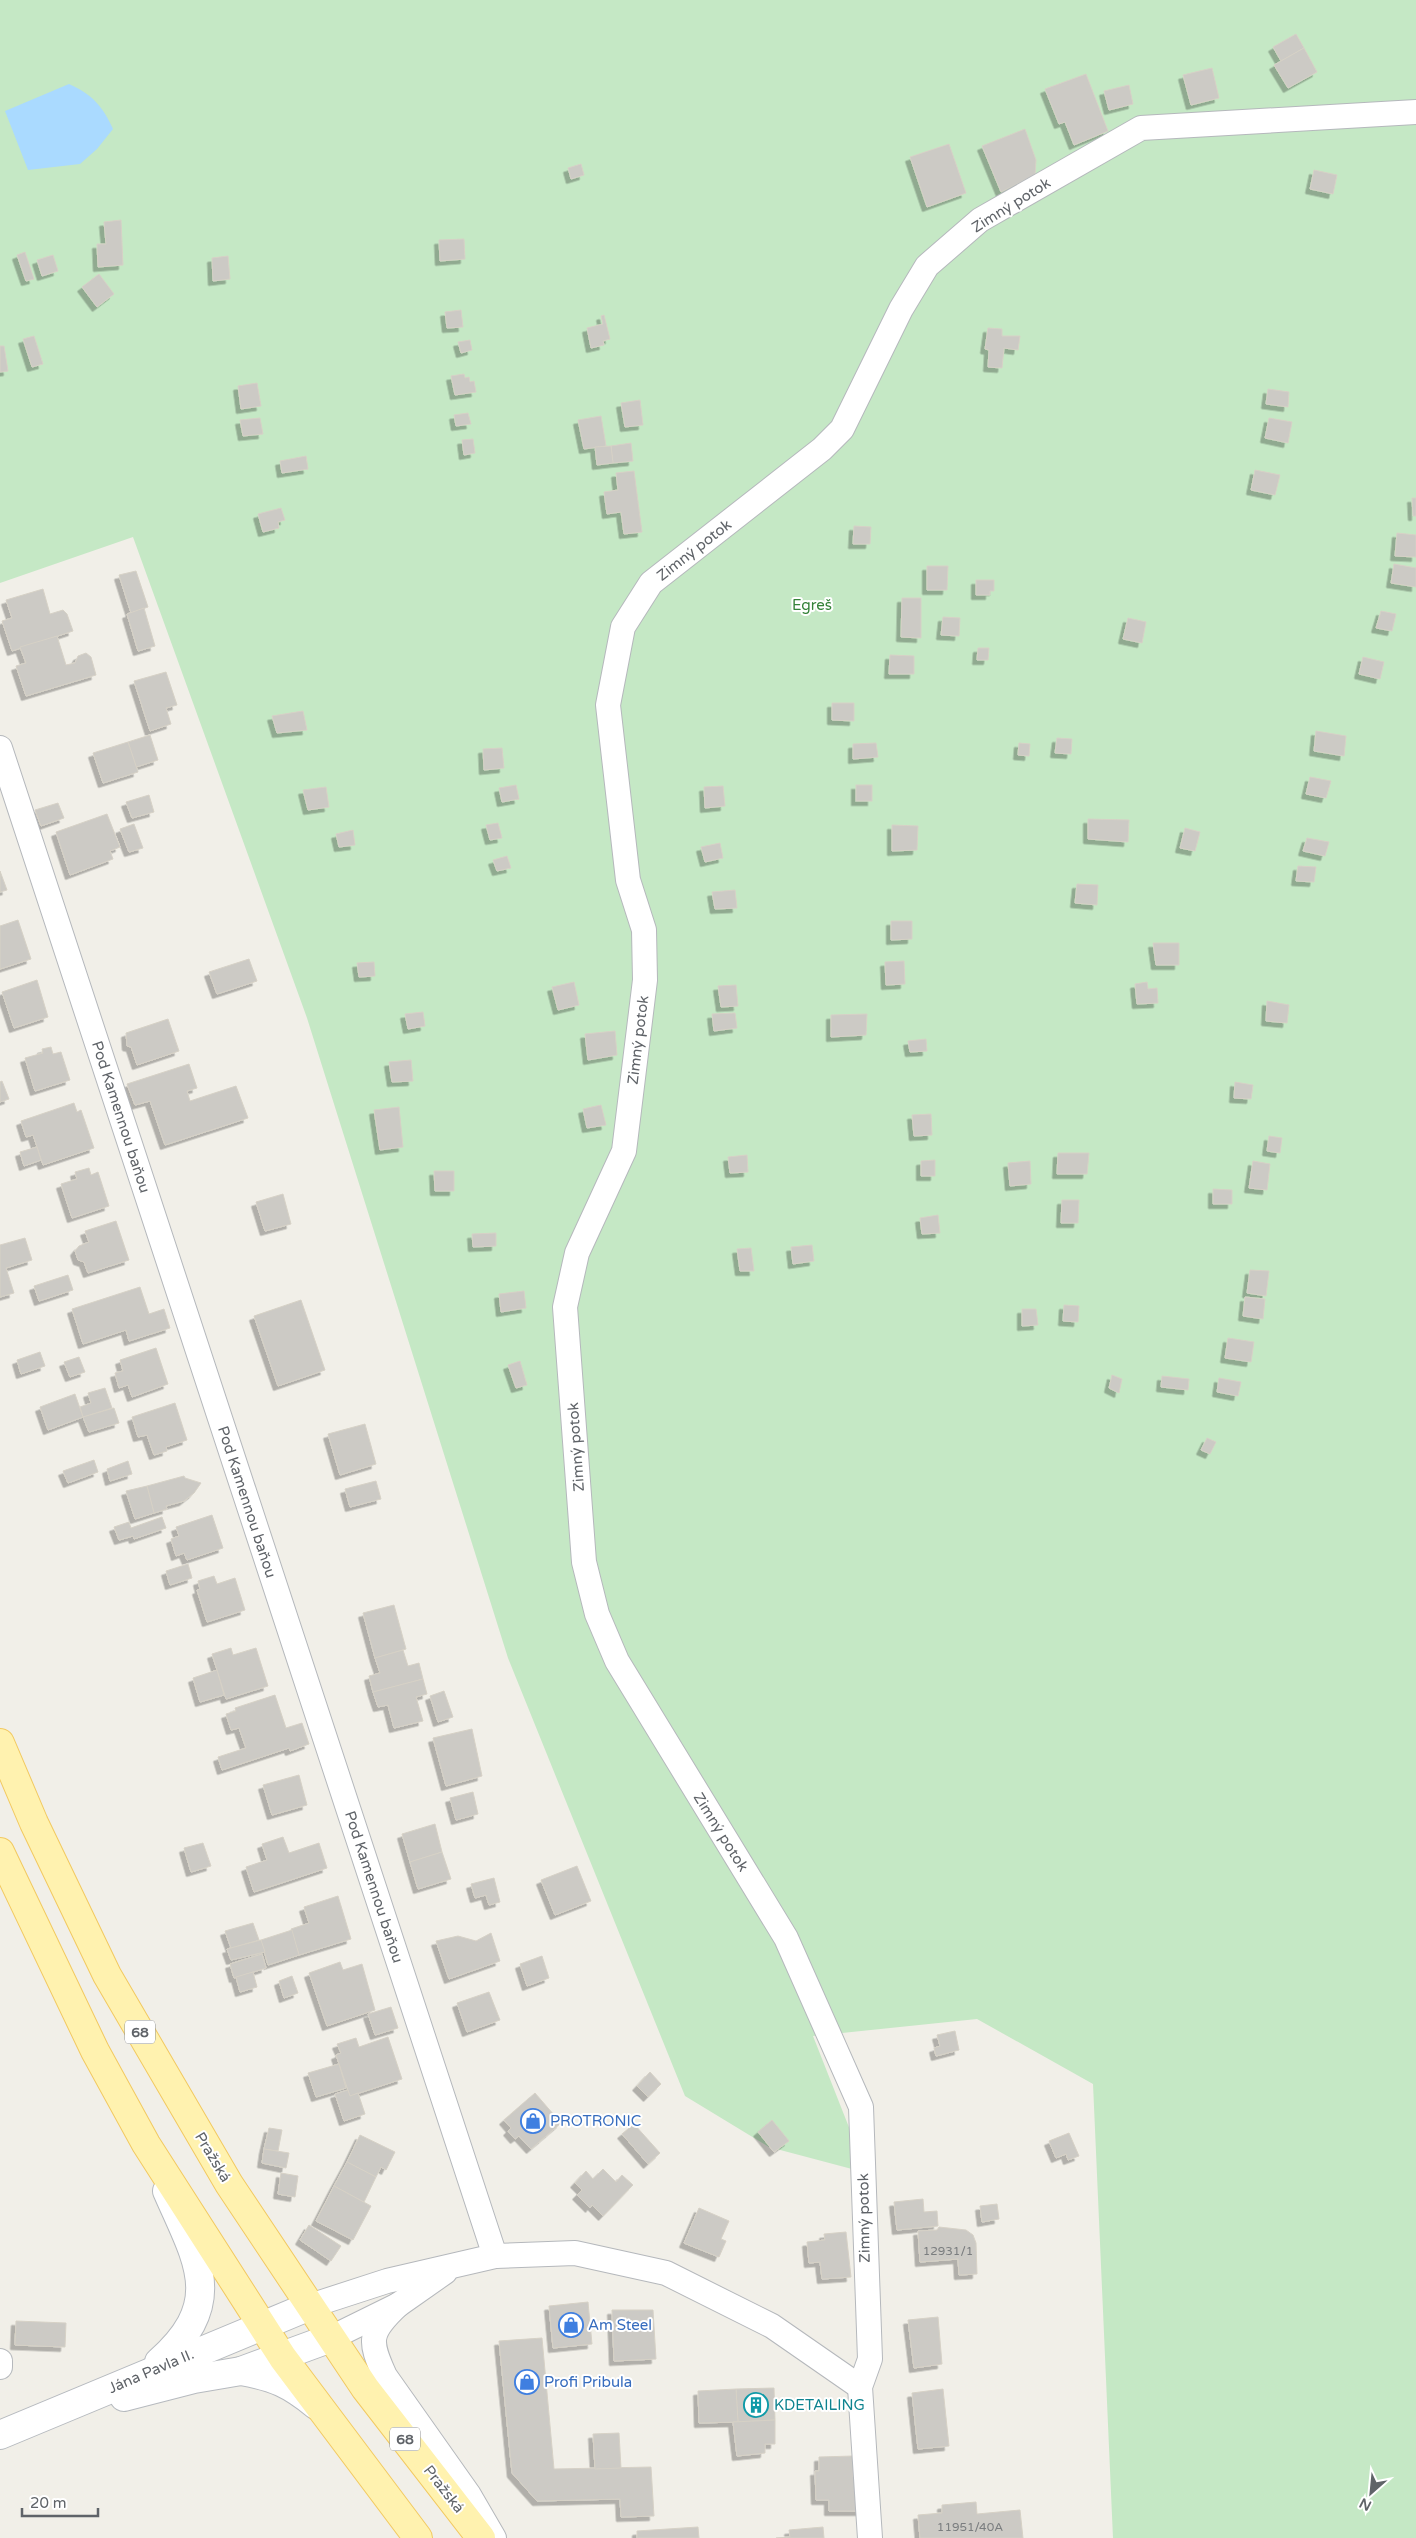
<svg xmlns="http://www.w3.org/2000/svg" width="1416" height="2538" viewBox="0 0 1416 2538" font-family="'Varela Round',sans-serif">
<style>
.green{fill:#c5e8c5}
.water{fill:#aadaff}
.building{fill:#cccac5;stroke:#d6d1c6;filter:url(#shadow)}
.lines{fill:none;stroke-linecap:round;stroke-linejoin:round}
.street-casing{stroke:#b5b8bc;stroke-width:26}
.secondary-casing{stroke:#b6babf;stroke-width:30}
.primary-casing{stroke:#f2c960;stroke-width:30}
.street{stroke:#fff;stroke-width:24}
.secondary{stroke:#fff;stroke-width:28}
.primary{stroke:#fff2af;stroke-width:28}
.labels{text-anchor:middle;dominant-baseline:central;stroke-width:4;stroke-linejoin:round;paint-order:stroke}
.number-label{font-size:12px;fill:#7a7d7f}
.shield{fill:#fff;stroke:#8f9295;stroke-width:1}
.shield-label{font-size:14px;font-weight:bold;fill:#5f6368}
.street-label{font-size:15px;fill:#5f6368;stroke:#fff}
.park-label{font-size:15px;fill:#348238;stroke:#fff}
.shop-label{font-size:15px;fill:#366cbe;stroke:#fff;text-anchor:start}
.culture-label{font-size:15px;fill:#0d838f;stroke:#fff;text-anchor:start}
</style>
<defs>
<filter id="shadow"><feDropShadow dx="-4.5" dy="4.5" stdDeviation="0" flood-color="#0004"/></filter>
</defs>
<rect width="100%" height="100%" fill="#f1efe8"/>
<path class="green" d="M0,0h1416v2538h-303l-20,-454 -116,-65 -164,17 54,137 -98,-26 -84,-51 -177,-438 -201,-640 -174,-481 -133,46z"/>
<path class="water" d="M69,84c23,10 34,23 44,45l-16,20 -17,15 -52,6 -23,-59z"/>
<g class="building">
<path d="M1296,34l8,14 -23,13 -8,-14z"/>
<path d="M1304,48l13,24 -29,16 -14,-23z"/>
<path d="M1212,68l7,30 -28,7 -8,-30z"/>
<path d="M1086,74l22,57 -34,14 -9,-23 -6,2 -14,-35z"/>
<path d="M1129,85l4,19 -24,6 -5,-19z"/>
<path d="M1025,129l11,31 -1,15 -34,17 -19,-46z"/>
<path d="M949,144l17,49 -39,14 -17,-50z"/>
<path d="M581,164l3,11 -13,4 -3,-11z"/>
<path d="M1314,170l23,5 -4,19 -23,-5z"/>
<path d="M121,220l2,45 -25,2 -1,-23h9l-2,-22z"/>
<path d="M464,239l1,20 -25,2 -1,-21z"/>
<path d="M25,252l9,27 -8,2 -9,-26z"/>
<path d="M53,255l5,16 -16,5 -5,-16z"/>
<path d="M228,256l2,23 -17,2 -1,-23z"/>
<path d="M99,274l15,20 -17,13 -15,-20z"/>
<path d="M461,310l2,17 -16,1 -2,-16z"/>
<path d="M604,315l6,24 -7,2 1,4 -13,3 -4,-20 16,-4 -2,-8z"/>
<path d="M988,328l14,1v7h18l-2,14 -14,-2 -2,20 -14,-1 1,-17 -4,-1z"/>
<path d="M34,336l9,28 -11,3 -9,-28z"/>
<path d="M470,340l2,10 -11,3 -3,-11z"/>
<path d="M0,346h4l4,25 -8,1z"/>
<path d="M464,374l1,4 4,-1 1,5 4,-1 2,11 -21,3 -4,-19z"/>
<path d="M257,383l4,23 -20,3 -3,-23z"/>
<path d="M1268,389l21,3 -1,15 -22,-3z"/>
<path d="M640,400l3,25 -18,2 -4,-24z"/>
<path d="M468,413l3,11 -15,2 -2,-11z"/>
<path d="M601,416l5,30 -22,3 -6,-29z"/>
<path d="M260,418l3,16 -20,2 -3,-16z"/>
<path d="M1269,418l23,4 -4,21 -23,-5z"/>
<path d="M473,439l2,14 -11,2 -2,-15z"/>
<path d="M631,443l2,18 -20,2 -2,-17z"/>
<path d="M611,446l2,17 -16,2 -2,-18z"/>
<path d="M306,456l2,13 -26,4 -2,-12z"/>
<path d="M1255,470l25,5 -5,20 -24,-5z"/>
<path d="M634,471l8,61 -18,2 -3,-22 -14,2 -3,-22 14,-2 -2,-17z"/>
<path d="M1412,498h4v18h-3z"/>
<path d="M281,508l4,12 -7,2 1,6 -16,4 -5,-18z"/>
<path d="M854,526l17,1 -1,17h-17z"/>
<path d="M1397,533l19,2v22l-21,-1z"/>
<path d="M1394,564l22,4v19l-25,-4z"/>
<path d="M927,566h21l-1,24h-20z"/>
<path d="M136,571l12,36 -17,6 -12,-38z"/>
<path d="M976,580h18v11h-4v4h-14z"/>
<path d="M43,589l7,25 13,-4 4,4 6,17 -61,20 -10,-30 10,-3 -6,-18z"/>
<path d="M902,598h19v40l-20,-1z"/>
<path d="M144,608l11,38 -17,5 -11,-37z"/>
<path d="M1381,611l15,3 -4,17 -16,-3z"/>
<path d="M943,617l17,1 -1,18 -18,-1z"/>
<path d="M1128,618l18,4 -4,21 -19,-4z"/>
<path d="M57,636l9,29 9,-2 3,-7 8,-3 5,4 5,18 -70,21 -10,-30 10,-3 -6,-16z"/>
<path d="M978,648h11l-1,12h-11z"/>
<path d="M890,655l24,1v18h-25z"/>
<path d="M1363,657l21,5 -4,17 -21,-5z"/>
<path d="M166,672l11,33 -11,3 5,16 -21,7 -16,-50z"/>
<path d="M832,703h22v18l-22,-1z"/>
<path d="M303,711l4,19 -30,3 -5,-17z"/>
<path d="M1316,731l30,5 -2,20 -30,-5z"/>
<path d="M150,735l8,25 -22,7 -8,-25z"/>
<path d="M1057,738l15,1 -1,15 -16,-1z"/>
<path d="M128,742l10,30 -35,11 -10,-30z"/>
<path d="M876,743l2,14 -25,2v-15z"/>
<path d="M1019,743l11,1 -1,12 -11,-1z"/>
<path d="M502,748l2,20 -20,2 -1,-21z"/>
<path d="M1310,777l21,4 -5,17 -20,-4z"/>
<path d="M516,785l3,14 -17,3 -3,-14z"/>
<rect x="856" y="785" width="16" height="16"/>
<path d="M723,786l2,20 -20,2 -1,-21z"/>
<path d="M326,787l3,20 -21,3 -5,-20z"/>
<path d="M149,795l5,17 -22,6 -6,-16z"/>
<path d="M58,803l6,15 -23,8 -6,-16z"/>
<path d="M107,814l13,33 -10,4 3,8 -43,16 -14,-43z"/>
<path d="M1088,819l41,1 -1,22 -40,-3z"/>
<path d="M498,823l4,15 -12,2 -4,-15z"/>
<path d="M134,824l9,24 -14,4 -9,-23z"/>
<path d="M892,825l26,1 -1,24 -25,1z"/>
<path d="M1185,828l15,4 -5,19 -15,-3z"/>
<path d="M353,830l2,15 -16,2 -3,-13z"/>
<path d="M1307,838l22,4 -4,14 -22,-5z"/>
<path d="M720,843l3,15 -18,4 -4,-15z"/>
<path d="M507,856l4,12 -14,3 -4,-11z"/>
<path d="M1298,866l18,1 -2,15 -18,-1z"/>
<path d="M0,871l7,19 -7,2z"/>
<path d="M1077,884l21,1 -1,20 -22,-2z"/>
<path d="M735,890l2,18 -22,1 -3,-17z"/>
<path d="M18,920l13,39 -31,10v-43z"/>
<path d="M891,921h21v18l-21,1z"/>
<path d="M1153,943h26v22h-23z"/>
<path d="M249,959l8,22 -40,13 -8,-22z"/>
<path d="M904,961l1,23 -19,1 -1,-23z"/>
<path d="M374,962l1,14 -16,1 -2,-14z"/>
<path d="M37,980l11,37 -34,11 -12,-36z"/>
<path d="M574,982l5,23 -21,5 -6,-23z"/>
<path d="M1147,982l1,7 9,-1 1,15 -21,1 -2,-20z"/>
<path d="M736,985l2,21 -17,1 -3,-21z"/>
<path d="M1267,1001l22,4 -2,18 -21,-2z"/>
<path d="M423,1012l2,14 -17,3 -3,-15z"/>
<path d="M735,1013l2,15 -23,3 -2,-17z"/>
<path d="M867,1014l-1,21 -35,2v-22z"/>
<path d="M168,1019l11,32 -42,14 -6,-18 -4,-1 -1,-13z"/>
<path d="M615,1031l2,24 -29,5 -3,-26z"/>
<path d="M926,1039l1,12 -17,1 -2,-11z"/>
<path d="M51,1047l2,7 8,-2 9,28 -35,11 -10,-33 18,-5 -1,-4z"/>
<path d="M411,1060l2,21 -21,1 -3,-20z"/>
<path d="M189,1064l8,24 -10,3 3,10 46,-15 12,32 -83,27 -15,-44 -15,4 -8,-21z"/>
<path d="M2,1081l7,18 -9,3v-20z"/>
<path d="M1235,1082l18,3 -2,14 -17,-1z"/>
<path d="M74,1103l3,9 4,-2 13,38 -51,17 -10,-30 -7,2 -5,-16z"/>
<path d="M601,1105l5,20 -19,3 -4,-19z"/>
<path d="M399,1107l4,40 -23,3 -6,-40z"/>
<path d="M931,1114l1,21 -18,1 -2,-21z"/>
<path d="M1269,1136l13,2 -2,15 -13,-2z"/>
<path d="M37,1147l4,13 -17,6 -4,-14z"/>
<path d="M1058,1153h31l-2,21h-30z"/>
<path d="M747,1155l1,17 -18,1 -2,-16z"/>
<path d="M935,1160v16h-14v-15z"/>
<path d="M1030,1161l1,23 -21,2 -2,-23z"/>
<path d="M1253,1161l17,3 -3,26 -18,-2z"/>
<path d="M89,1168l2,7 7,-3 11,34 -37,12 -11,-34 16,-5 -2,-7z"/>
<path d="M434,1171h20v20h-19z"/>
<path d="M1213,1189l19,1v14h-19z"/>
<path d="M283,1194l8,30 -26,7 -9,-29z"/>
<path d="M1062,1200h17l-1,23h-17z"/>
<path d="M938,1215l2,18 -18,1 -2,-16z"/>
<path d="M116,1221l13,39 -41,13 -4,-11 -6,-2 -3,-9 4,-5 10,-4 -4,-11z"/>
<path d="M496,1233v13l-23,1 -1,-13z"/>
<path d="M25,1238l7,22 -26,8 8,25 -14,4v-52z"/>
<path d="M812,1245l2,16 -21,3 -2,-17z"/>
<path d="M751,1248l3,23h-14l-3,-22z"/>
<path d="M1250,1270l19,1 -3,25 -19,-3z"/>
<path d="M68,1275l5,15 -34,11 -5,-15z"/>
<path d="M140,1287l9,27 15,-5 6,19 -41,13 -3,-11 -43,14 -11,-35z"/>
<path d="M524,1291l2,17 -25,4 -2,-18z"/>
<path d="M1245,1297l20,2 -2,20 -20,-3z"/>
<path d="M301,1300l24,70 -47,16 -24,-70z"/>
<path d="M1064,1305l15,1 -1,16 -15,-1z"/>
<path d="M1022,1309h14l2,16 -16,1z"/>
<path d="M1228,1338l26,4 -3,20 -26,-4z"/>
<path d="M156,1348l12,36 -36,13 -4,-12 -9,3 -4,-15 8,-2 -3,-11z"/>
<path d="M40,1352l5,14 -24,8 -4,-14z"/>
<path d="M79,1357l6,15 -15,5 -6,-15z"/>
<path d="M520,1361l7,24 -11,3 -8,-23z"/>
<path d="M1112,1375l10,4 -3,14 -10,-5z"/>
<path d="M1162,1376l27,3 -1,11 -27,-3z"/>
<path d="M1219,1378l22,4 -3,14 -21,-4z"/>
<path d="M105,1388l7,20 -29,9 -3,-10 11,-4 -3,-10z"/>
<path d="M75,1394l8,23 -35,13 -8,-23z"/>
<path d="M175,1403l12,37 -21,7 1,4 -13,4 -7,-20 -9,2 -6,-20z"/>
<path d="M114,1408l5,15 -30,9 -6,-15z"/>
<path d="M365,1424l11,40 -36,11 -12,-41z"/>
<path d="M1207,1438l9,4 -6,12 -9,-4z"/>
<path d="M94,1460l4,12 -30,11 -5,-12z"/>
<path d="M128,1461l4,13 -22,7 -3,-12z"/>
<path d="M184,1476l1,2 16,5 -7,10 -10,8 -18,5 1,3 -13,4 -7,-27z"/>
<path d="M376,1481l5,18 -31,8 -5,-18z"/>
<path d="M147,1486l7,27 -19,6 -9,-28z"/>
<path d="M212,1515l11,33 -36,12 -3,-7 -8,3 -5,-17 8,-3 -3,-9z"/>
<path d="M162,1517l4,11 -32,11 -1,-3 -14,4 -5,-13 15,-5 2,6z"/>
<path d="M188,1564l4,14 -22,7 -4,-14z"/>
<path d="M214,1576l3,8 18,-6 10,32 -38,12 -10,-32 3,-1 -2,-8z"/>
<path d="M394,1605l12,44 -31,9 -12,-45z"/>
<path d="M231,1648l2,7 23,-7 12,38 -42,13 -14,-45z"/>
<path d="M403,1650l5,16 11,-3 4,16 -50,13 -4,-16 11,-3 -5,-15z"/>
<path d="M217,1670l7,25 -24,7 -7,-24z"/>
<path d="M423,1679l4,15 -11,3 7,24 -29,7 -6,-23 -10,2 -5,-15z"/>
<path d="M444,1691l9,26 -15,5 -8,-26z"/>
<path d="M275,1695l11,33 16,-5 7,21 -19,7 -1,-3 -67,22 -4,-13 28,-9 -7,-20 -8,2 -5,-16 10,-3 -1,-3z"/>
<path d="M472,1729l10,47 -36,10 -13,-48z"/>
<path d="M299,1775l8,30 -35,10 -9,-30z"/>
<path d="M473,1792l5,22 -22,6 -6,-22z"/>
<path d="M435,1824l7,28 -32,10 -8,-28z"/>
<path d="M283,1837l6,16 30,-10 8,25 -73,24 -8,-25 21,-7 -5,-16z"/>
<path d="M203,1843l8,23 -20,6 -7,-24z"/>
<path d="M442,1852l9,27 -33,10 -8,-27z"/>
<path d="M577,1866l14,35 -36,14 -14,-35z"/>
<path d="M494,1878l6,24 -11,3 -3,-10 -11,3 -4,-14z"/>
<path d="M338,1896l13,43 -52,16 -8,-26 18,-6 -5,-16z"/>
<path d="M253,1923l6,17 -28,8 -6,-17z"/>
<path d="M292,1930l7,25 -31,10 -7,-25z"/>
<path d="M491,1933l9,28 -51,18 -13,-38 22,-5 18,5z"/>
<path d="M261,1940l4,12 -34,8 -4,-11z"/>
<path d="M262,1954l4,14 -32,10 -4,-14z"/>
<path d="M542,1956l7,22 -22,8 -7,-22z"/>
<path d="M340,1962l3,8 19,-6 13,46 -48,16 -18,-53z"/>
<path d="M253,1972l4,15 -17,5 -4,-15z"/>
<path d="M292,1976l6,17 -14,5 -5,-17z"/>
<path d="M489,1992l11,28 -33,12 -10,-29z"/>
<path d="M391,2007l7,21 -23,7 -7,-21z"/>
<path d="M955,2031l4,19 -23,6 -2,-8 6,-2 -3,-11z"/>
<path d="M388,2037l14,42 -52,17 -14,-41 5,-2 -4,-9 19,-6 3,9z"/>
<path d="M339,2064l7,24 -30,9 -8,-24z"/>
<path d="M650,2072l11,12 -13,13 -11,-11z"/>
<path d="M348,2090l2,6 8,-3 7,21 -21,7 -9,-27z"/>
<path d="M535,2093l26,30 -30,26 -12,-13 -4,3 -7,-8 3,-3 -7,-8z"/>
<path d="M772,2120l17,21 -15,11 -16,-20z"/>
<path d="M634,2124l26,29 -12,11 -26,-30z"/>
<path d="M269,2128l13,2 -4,21 -14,-2z"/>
<path d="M1069,2133l10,23 -11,4 -2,-6 -10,4 -7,-17z"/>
<path d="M360,2135l35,17 -9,18 -5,-3 -5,10 -29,-15z"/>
<path d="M264,2149l25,4 -3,15 -24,-5z"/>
<path d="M347,2162l29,15 -12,25 -30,-16z"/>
<path d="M603,2169l13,13 6,-7 11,10 -30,31 -11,-11 -2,3 -13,-13 5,-5 -7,-7 11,-12 7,8z"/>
<path d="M281,2173l17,3 -3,21 -17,-3z"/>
<path d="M334,2186l37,20 -18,34 -37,-19z"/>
<path d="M923,2199l1,13 13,-1 1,15 -41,4 -3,-28z"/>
<path d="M997,2204l2,15 -17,3 -2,-16z"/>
<path d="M699,2208l30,13 -8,18 5,2 -7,16 -35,-14z"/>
<path d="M309,2225l32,21 -10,15 -31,-21z"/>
<path d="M939,2227l27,3 7,5 3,8 1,31 -18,1 -1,-16 -38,3 -2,-31 19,-1z"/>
<path d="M846,2232l5,45 -29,2 -2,-17 -11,1 -2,-21 18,-2 -1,-6z"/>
<path d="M588,2302l4,42 -39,4 -4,-42z"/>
<path d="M612,2310h41l3,49 -42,2z"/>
<path d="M938,2317l4,47 -28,4 -6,-48z"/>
<path d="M16,2321l50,2 -1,24 -50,-2z"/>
<path d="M542,2338l12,131 97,-2 3,49 -33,1 -1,-18 -83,2 -25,-28 -13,-132z"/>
<path d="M774,2388l1,32 -37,2 -2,-33z"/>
<path d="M736,2389l2,33 -39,1 -1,-32z"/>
<path d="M943,2389l6,57 -31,3 -6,-56z"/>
<path d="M775,2420v24h-10v9l-28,3 -4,-34z"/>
<path d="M619,2433l2,35 -26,1 -2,-35z"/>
<path d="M853,2456v21h6l5,34h-35v-11h-13l-1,-29h4v-14z"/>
<path d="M976,2502l1,12 43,-4 3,28h-103l-2,-23 24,-2v-8z"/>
<path d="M698,2527l1,11h-62v-7z"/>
<path d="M823,2527l1,11h-48l14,-1 -1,-7z"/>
</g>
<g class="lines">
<defs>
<g id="street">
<path d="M0,748l495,1508"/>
<path d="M398,2305c-30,28 -29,36 -13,71l84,119 25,43"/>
<path d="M310,2306l77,-25 108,-25 80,-3 91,20 106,53 88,61"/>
<path d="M331,2338l67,-33 47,-33"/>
<path d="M0,2361v6"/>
<path d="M870,2538l-10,-151 10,-28 -9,-252 -75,-169 -169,-277 -20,-47 -13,-52 -19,-255 12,-54 47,-102 21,-171 -1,-50 -16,-50 -20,-175 15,-78 28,-44 171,-134 20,-20 59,-120 26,-43 53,-46 161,-92 275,-16"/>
</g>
<g id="secondary">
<path d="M159,2362c68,-60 38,-102 8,-171"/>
<path d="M241,2371c34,6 49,13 75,34"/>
<path d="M124,2397l70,-18 47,-8 90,-33"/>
<path d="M0,2435l310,-129"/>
</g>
<g id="primary">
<path d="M0,1743l34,80 73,152 122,209 136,204 116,150"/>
<path d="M0,1852l95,199 51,93 137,214 135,180"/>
</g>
</defs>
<use href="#street" class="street-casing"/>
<use href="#secondary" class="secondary-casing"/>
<use href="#primary" class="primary-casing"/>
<use href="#street" class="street"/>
<use href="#secondary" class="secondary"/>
<use href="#primary" class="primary"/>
</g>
<defs>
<symbol id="shop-ring" viewBox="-11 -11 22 22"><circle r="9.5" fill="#fff" stroke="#3f7fe0" stroke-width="1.5"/><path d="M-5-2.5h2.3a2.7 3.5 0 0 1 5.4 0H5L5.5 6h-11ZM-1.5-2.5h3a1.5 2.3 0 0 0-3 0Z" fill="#3f7fe0"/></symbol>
<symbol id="building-ring" viewBox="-11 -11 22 22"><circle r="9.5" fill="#fff" stroke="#0f9aa8" stroke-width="1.5"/><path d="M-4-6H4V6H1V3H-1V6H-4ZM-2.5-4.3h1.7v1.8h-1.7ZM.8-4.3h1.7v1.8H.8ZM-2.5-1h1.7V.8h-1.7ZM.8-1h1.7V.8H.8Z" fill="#0f9aa8"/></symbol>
</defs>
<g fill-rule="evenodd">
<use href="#shop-ring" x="519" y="2107" width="28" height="28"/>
<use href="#shop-ring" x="557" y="2311" width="28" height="28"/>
<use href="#shop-ring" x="513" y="2368" width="28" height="28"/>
<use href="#building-ring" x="742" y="2391" width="28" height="28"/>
</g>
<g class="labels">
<g class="number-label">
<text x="948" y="2251">12931/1</text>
<text x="970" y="2527">11951/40A</text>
</g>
<g class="shield">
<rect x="125" y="2020.5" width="30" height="23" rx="4"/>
<rect x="390" y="2427.5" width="30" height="23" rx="4"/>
</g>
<g class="shield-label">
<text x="140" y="2032">68</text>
<text x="405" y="2439">68</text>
</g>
<g class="street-label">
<text transform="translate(1011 205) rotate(-32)">Zimný potok</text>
<text transform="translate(694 550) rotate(-38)">Zimný potok</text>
<text transform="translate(638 1040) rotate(-83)">Zimný potok</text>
<text transform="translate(121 1117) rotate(72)">Pod Kamennou baňou</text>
<text transform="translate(576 1447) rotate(-94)">Zimný potok</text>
<text transform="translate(247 1502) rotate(72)">Pod Kamennou baňou</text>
<text transform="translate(721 1832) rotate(58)">Zimný potok</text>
<text transform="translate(374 1887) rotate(72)">Pod Kamennou baňou</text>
<text transform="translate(213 2157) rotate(59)">Pražská</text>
<text transform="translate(864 2218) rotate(-91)">Zimný potok</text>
<text transform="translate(151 2371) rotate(-23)">Jána Pavla II.</text>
<text transform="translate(444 2489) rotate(52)">Pražská</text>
</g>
<g class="park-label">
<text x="812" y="605">Egreš</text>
</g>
<g class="shop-label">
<text x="550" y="2121">PROTRONIC</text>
<text x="588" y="2325">Am Steel</text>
<text x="544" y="2382">Profi Pribula</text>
</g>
<g class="culture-label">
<text x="774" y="2405">KDETAILING</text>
</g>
</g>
<g transform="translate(1371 2493) rotate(207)" stroke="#ffffff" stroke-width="4" paint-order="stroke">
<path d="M0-4L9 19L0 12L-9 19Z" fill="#5f6368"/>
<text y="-8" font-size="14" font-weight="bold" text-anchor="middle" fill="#5f6368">N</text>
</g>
<path d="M22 2508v8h76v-8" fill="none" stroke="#5f6368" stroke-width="2.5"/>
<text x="30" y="2508" font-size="15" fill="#5f6368" stroke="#ffffff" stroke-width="4" paint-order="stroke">20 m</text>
</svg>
